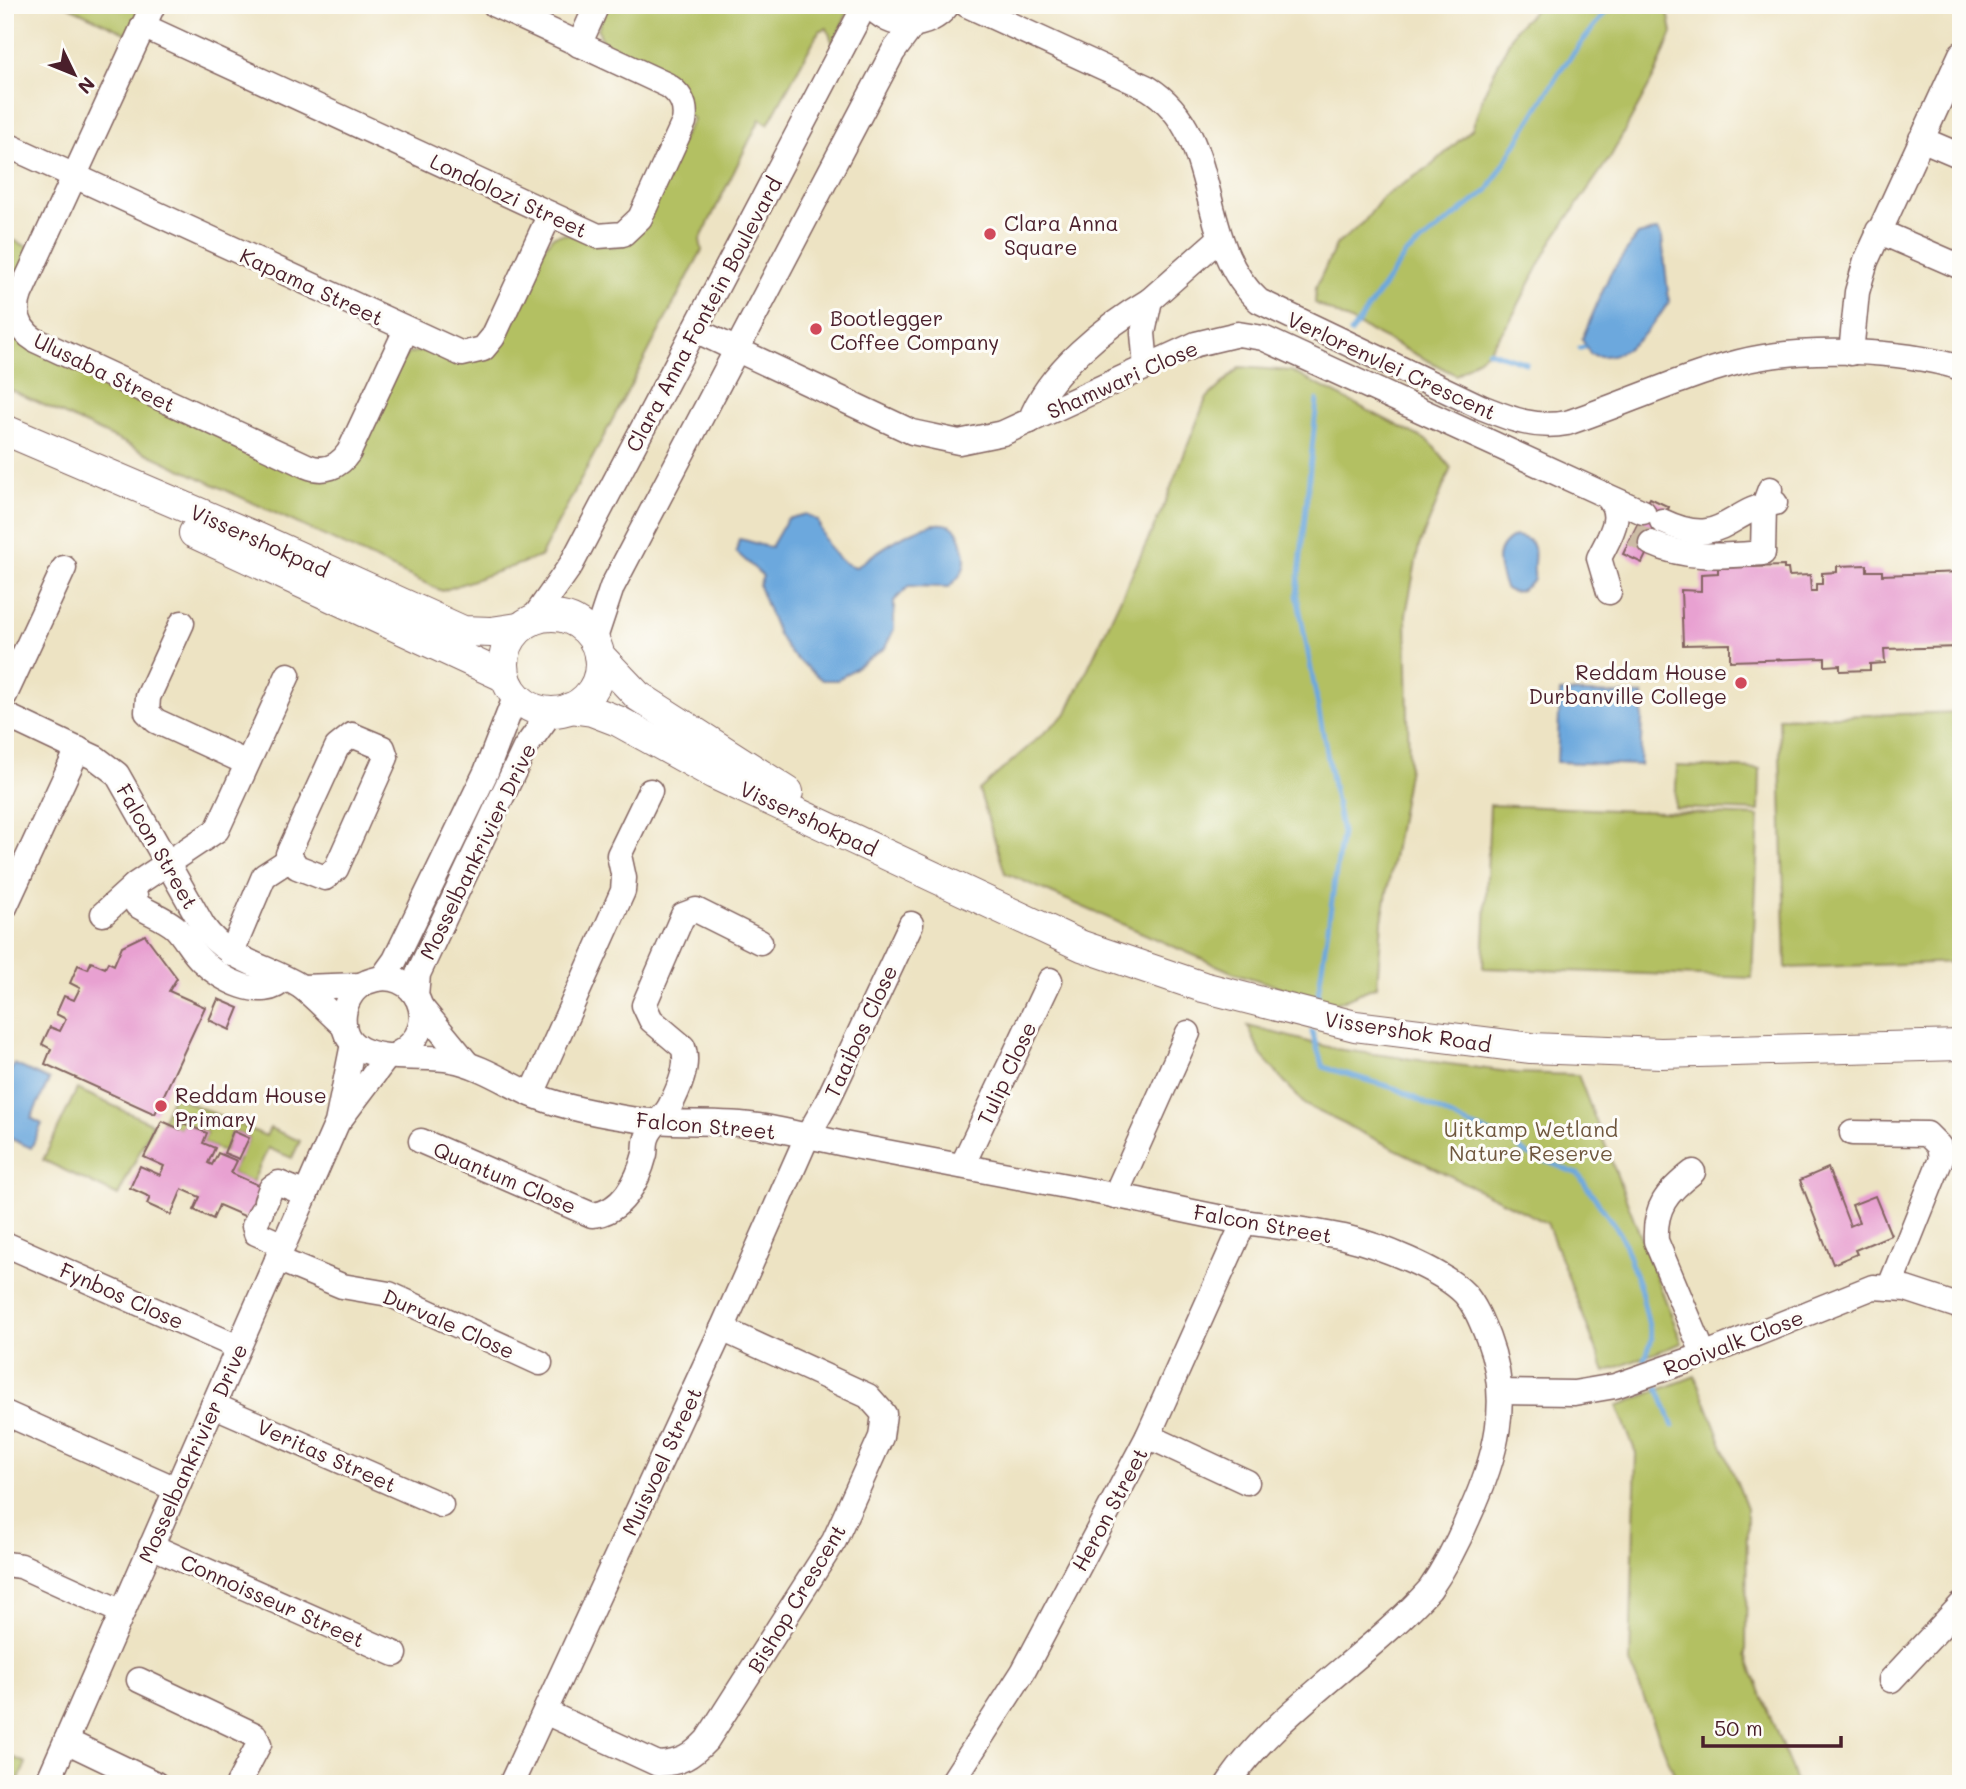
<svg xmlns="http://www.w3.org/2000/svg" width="1966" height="1789" viewBox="0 0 1966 1789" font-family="Mali,sans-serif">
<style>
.green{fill:#b3c062;stroke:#7e7046;stroke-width:2}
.water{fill:#6ca8dd;stroke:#5b6484;stroke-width:2}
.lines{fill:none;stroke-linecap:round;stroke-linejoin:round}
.stream{stroke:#6ca8dd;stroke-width:5}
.building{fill:#e8a1d1}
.minor-tunnel{stroke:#ccbca5;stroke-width:24;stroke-dasharray:24 12;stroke-linecap:butt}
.minor-casing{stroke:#836460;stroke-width:27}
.major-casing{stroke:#836460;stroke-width:32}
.minor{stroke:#fff;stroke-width:24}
.major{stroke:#fff;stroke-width:30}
.poi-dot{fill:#d1495b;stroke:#fdfcf7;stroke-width:2.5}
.labels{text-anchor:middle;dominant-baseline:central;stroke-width:6;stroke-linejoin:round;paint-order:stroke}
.street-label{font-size:21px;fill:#4a1f2b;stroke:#fdfcf7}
.poi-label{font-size:21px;fill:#4a1f2b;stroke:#fdfcf7;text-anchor:start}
.park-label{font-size:21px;fill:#6f573e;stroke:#fdfcf7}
</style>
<rect width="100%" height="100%" fill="#fdfcf7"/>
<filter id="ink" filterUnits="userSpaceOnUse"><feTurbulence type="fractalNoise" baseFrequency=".0143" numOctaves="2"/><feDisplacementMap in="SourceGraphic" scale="14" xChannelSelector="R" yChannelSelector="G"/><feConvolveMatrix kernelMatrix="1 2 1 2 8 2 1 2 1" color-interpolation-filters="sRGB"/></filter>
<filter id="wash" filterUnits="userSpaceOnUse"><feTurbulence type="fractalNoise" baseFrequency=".00686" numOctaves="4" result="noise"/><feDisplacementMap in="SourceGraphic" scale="28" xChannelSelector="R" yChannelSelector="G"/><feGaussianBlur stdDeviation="1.57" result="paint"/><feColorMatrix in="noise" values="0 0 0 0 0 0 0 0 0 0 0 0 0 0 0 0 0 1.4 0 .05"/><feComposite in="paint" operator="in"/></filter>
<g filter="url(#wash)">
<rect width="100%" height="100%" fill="#ede3c3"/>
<g class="green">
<path d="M65,5h80l-14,31z"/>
<path d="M607,5h242v5l-16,34 -6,-16 -8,3 -51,93 -8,-5 -60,121 2,10 -162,307 -98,34 -437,-204v-151l27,13 -24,66 315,162 85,-124 21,-3 33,12 90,-125c23,-11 44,15 72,8l69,-126 -90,-76 -5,-14z"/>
<path d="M1540,5h127l5,28 -17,42 -44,81 -59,85 -42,80 -22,30 -32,24 -141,-72 1,-16 20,-42 27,-22 20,-26 49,-32 40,-36 13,-38 30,-62z"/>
<path d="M1240,367l51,4 139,71 21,26 -32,78 -13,68 3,153 -27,154 -5,65 -43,18 -102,-32 -227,-99 -26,-83 88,-77 95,-203 44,-111z"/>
<path d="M1961,712v250l-175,6 -7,-250z"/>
<path d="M1677,766l83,3 -1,42 -84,-3z"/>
<path d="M1490,805l269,11 -7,162 -269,-10z"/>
<path d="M1248,1026l88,23 181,24 61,2 104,268 -77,29 -58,-149 -242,-118 -44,-50z"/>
<path d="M77,1089l76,35 -35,72 -75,-36z"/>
<path d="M173,1096l93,40 4,-8 30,13 -8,17 -24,-10 -16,35 -21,-10 18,-35 -16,-7 -9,21 -21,-9 4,-10 -23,-10 -4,6 -18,-8z"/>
<path d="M1695,1376l52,132 -1,147 51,129h-119l-48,-121 6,-210 -19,-47z"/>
<path d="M5,1754l21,9 -9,21h-12z"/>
</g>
<g class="water">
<path d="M1658,230l4,8 7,64c-16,24 -45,64 -79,52l-8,-15 28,-65 28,-39z"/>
<path d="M806,514l12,7c5,18 16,42 38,46 18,-13 80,-60 100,-37 5,6 6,14 8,21 4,16 -3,25 -15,36l-40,-1 -15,15v28l-9,19 -48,32h-15l-32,-27 -12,-19 -19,-48 4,-10 -27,-24 3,-13c11,1 19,7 32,8l16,-28z"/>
<path d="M1515,536c19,3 21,9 19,27 -1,6 1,11 0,17 -8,8 -19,17 -29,8 -8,-21 -14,-40 10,-52z"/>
<path d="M1560,692l83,3 -3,70 -83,-3z"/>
<path d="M14,1064l35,16 -18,38 11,6 -11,24 -26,-12v-54z"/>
</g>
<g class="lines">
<g class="stream">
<path d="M1351,333l54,-78 83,-65 74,-122 49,-63"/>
<path d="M1580,348l4,-1"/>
<path d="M1488,351l38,12"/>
<path d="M1317,1001l25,-168 -45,-238 20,-195"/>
<path d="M1312,1032l11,35 74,22 67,34 50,19 9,10 55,22 42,59 20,54 12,52 -7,20"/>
<path d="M1658,1388l15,38"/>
</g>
</g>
<g id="blocks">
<g class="building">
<path d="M1650,498l19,9 -27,56 -19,-9z"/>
<path d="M1867,565v6h15v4l79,-3v75l-77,2 1,14 -15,1v6l-30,1v-6l-15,1v-8l-95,3v-17l-47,1 -2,-55 20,1v-17l17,-1v-5l66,-2v3h4l1,7 21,-1 1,16h5v-7h6v-11l15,-1v-6z"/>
<path d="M145,935l32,43 -8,13 36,16 -50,107 -110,-50 6,-15 -9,-5 8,-17 10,4 6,-12 -10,-5 8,-18 10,4 6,-12 -10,-5 8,-18 10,4 3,-7 14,6 3,-6 6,3 8,-19z"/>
<path d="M218,999l21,9 -9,22 -21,-10z"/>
<path d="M162,1121l18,8 3,-6 24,10 -4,10 12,5 -7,15 4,2 6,-12 19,8 -6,12 34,15 -14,31 -32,-14 -6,14 -19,-9 6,-13 -18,-8 -11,26 -24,-11 3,-7 -20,-9 10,-22 20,9 4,-9 -20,-9z"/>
<path d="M233,1131l16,7 -10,21 -15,-6z"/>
<path d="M1828,1168l22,58 9,-4 -7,-17 23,-9 16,39 -36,15 2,4 -24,10 -33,-84z"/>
</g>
</g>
</g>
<g filter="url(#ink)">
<use href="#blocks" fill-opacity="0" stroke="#836460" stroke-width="2"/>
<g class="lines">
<path class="minor-tunnel" d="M1633,534l18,9"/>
<defs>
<g id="minor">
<path d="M153,5l-133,289c-7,19 -2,35 15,46l272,126c17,7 32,1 42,-14l57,-122"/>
<path d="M870,5c20,26 58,26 78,0"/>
<path d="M967,5l181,83c76,47 46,155 111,213l222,106c30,12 54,22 86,16 57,-19 114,-46 172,-61 64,-16 159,-13 222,6"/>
<path d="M143,26l455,210 25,-2 17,-16 44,-96c3,-16 -3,-28 -17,-37l-172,-80"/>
<path d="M579,45l18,-40"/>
<path d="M1921,139l40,17"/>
<path d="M5,144l457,210 21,-5 10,-12 57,-123"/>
<path d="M1878,231l83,36"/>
<path d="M695,330l217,102 47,10 44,-9 193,-89 42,-10 25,4 342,157c22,19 4,42 -6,63l10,34"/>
<path d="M1851,353l6,-61 9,-31 95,-207"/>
<path d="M1146,367l-3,-34 7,-33 69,-61"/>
<path d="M1030,421c18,-50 76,-95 120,-121"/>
<path d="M1605,495l38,17"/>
<path d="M1662,521c61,29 64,-10 113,-18"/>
<path d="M1651,543c37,17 73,13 112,10l1,-48 6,-16"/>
<path d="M533,619l38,-54 294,-560"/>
<path d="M182,623l-34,74 -1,15 9,9 91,42"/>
<path d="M594,641l18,-54 281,-535 20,-27"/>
<path d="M5,695l59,-127"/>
<path d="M5,715l91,43 21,16 86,152c24,35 63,39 97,60 12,8 31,29 44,40"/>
<path d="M352,735l31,13 3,9 -50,112 -11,9 -28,-11 -9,-13 49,-107z"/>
<path d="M133,887l4,18c12,8 26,12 38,22 10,10 16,24 27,34 18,18 61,42 82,18"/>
<path d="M5,907l73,-158"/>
<path d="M103,914l33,-30 81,-54 71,-155"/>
<path d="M231,954l33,-78 26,-17"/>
<path d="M382,978l13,-18 91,-188 30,-77"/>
<path d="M302,987l59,-2"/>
<path d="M416,996l2,-22 107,-226 26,-36"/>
<path d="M421,1007l46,56"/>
<path d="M397,1054c49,-26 18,-92 -30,-72 -13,5 -21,18 -23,32 -6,56 74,39 107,46 28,5 52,21 77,33 30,13 65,20 97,25 45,8 90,1 134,8 30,5 60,13 90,19 97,18 193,36 289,55 35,8 71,16 107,22 33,5 67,8 99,15 34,8 97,32 121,57 11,13 17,29 23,44 24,63 8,120 -19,178 -11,26 -23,50 -39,73 -60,67 -154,122 -202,195"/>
<path d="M532,1094l91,-203 1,-13 -5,-23 31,-64"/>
<path d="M341,1118l46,-61"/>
<path d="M1852,1133l75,1 12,12 2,13 -51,127"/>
<path d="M421,1141l171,74c30,-2 46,-34 53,-61 1,-5 0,-11 2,-16 3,-11 16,-20 22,-30 9,-17 21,-43 14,-61l-32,-27 -7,-15 39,-90 13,-5 64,32"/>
<path d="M962,1166l88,-186"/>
<path d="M1693,1172c-26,20 -39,35 -37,69l48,114"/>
<path d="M1115,1196l73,-163"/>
<path d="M266,1201l5,-13 8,-5 27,11"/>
<path d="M261,1212l-7,14 2,7 27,12"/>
<path d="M5,1244l233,103"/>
<path d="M277,1259l65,27 47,8 151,69"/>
<path d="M1500,1392l74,1 41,-7 89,-31 169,-68 33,2 55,18"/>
<path d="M213,1405l228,100"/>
<path d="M5,1413l171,76"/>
<path d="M1148,1436l99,46"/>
<path d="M151,1546l244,108"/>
<path d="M5,1564l16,2 101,46"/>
<path d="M139,1680l116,55 4,9 -21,40"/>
<path d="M1891,1680l70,-75"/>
<path d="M545,1712l113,52c23,-1 33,-7 49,-24l127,-199 47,-104 3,-23 -16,-18 -146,-67"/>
<path d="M66,1741l90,43"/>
<path d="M47,1784l290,-661 16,-79"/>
<path d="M511,1784l211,-455 85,-192 19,-33 85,-180"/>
<path d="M951,1784l72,-112 125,-236 96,-214"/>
</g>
<g id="major">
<path d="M5,430l255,109 203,92 28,1 27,-4"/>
<path d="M194,533l311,144"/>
<circle cx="552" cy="664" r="48"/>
<path d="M599,655l39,41 150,96"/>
<path d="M570,708l22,3 26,10 96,53 368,172 121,41 152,39 176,22 130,5 300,-8"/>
</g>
</defs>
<use href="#minor" class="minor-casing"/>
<use href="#major" class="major-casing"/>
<use href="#minor" class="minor"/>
<use href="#major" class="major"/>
</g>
</g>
<g class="poi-dot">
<circle cx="990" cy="234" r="7"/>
<circle cx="816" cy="329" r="7"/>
<circle cx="1741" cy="683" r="7"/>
<circle cx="161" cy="1106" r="7"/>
</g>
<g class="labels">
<g class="street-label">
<text transform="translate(509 195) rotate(25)">Londolozi Street</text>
<text transform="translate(312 286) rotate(25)">Kapama Street</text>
<text transform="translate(703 314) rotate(-62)">Clara Anna Fontein Boulevard</text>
<text transform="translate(1392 365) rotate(25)">Verlorenvlei Crescent</text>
<text transform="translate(105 372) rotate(26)">Ulusaba Street</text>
<text transform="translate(1122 379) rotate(-24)">Shamwari Close</text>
<text transform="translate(260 540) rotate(24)">Vissershokpad</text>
<text transform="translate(809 818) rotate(25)">Vissershokpad</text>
<text transform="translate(158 846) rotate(60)">Falcon Street</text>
<text transform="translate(477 851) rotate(-64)">Mosselbankrivier Drive</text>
<text transform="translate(860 1031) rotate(-65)">Taaibos Close</text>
<text transform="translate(1408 1031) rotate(9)">Vissershok Road</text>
<text transform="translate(1006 1073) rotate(-65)">Tulip Close</text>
<text transform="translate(706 1125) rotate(5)">Falcon Street</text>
<text transform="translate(505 1177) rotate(23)">Quantum Close</text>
<text transform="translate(1263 1223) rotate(10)">Falcon Street</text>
<text transform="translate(122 1295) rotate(24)">Fynbos Close</text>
<text transform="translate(449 1323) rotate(24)">Durvale Close</text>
<text transform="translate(1733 1342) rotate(-21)">Rooivalk Close</text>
<text transform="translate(192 1453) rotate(-66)">Mosselbankrivier Drive</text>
<text transform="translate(327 1455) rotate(24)">Veritas Street</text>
<text transform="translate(661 1461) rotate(-65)">Muisvoel Street</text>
<text transform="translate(1109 1509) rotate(-62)">Heron Street</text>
<text transform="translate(796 1598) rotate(-59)">Bishop Crescent</text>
<text transform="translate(273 1600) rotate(24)">Connoisseur Street</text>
</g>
<g class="poi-label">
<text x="1004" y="222">Clara Anna<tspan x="1004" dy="24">Square</tspan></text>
<text x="830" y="317">Bootlegger<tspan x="830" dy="24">Coffee Company</tspan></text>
<text x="1727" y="671" text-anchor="end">Reddam House<tspan x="1727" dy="24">Durbanville College</tspan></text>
<text x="175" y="1094">Reddam House<tspan x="175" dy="24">Primary</tspan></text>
</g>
<g class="park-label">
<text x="1531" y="1128">Uitkamp Wetland<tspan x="1531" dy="24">Nature Reserve</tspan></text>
</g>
</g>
<rect width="1966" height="1789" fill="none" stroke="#fdfcf7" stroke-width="28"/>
<g transform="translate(74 74) rotate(133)" stroke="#fdfcf7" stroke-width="5" paint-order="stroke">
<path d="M0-5L12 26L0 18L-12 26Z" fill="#4a1f2b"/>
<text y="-10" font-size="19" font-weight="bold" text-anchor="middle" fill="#4a1f2b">N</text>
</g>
<path d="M1703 1736v10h138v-10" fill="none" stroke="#4a1f2b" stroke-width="3.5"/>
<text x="1714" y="1736" font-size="21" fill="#4a1f2b" stroke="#fdfcf7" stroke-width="5" paint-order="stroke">50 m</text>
</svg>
